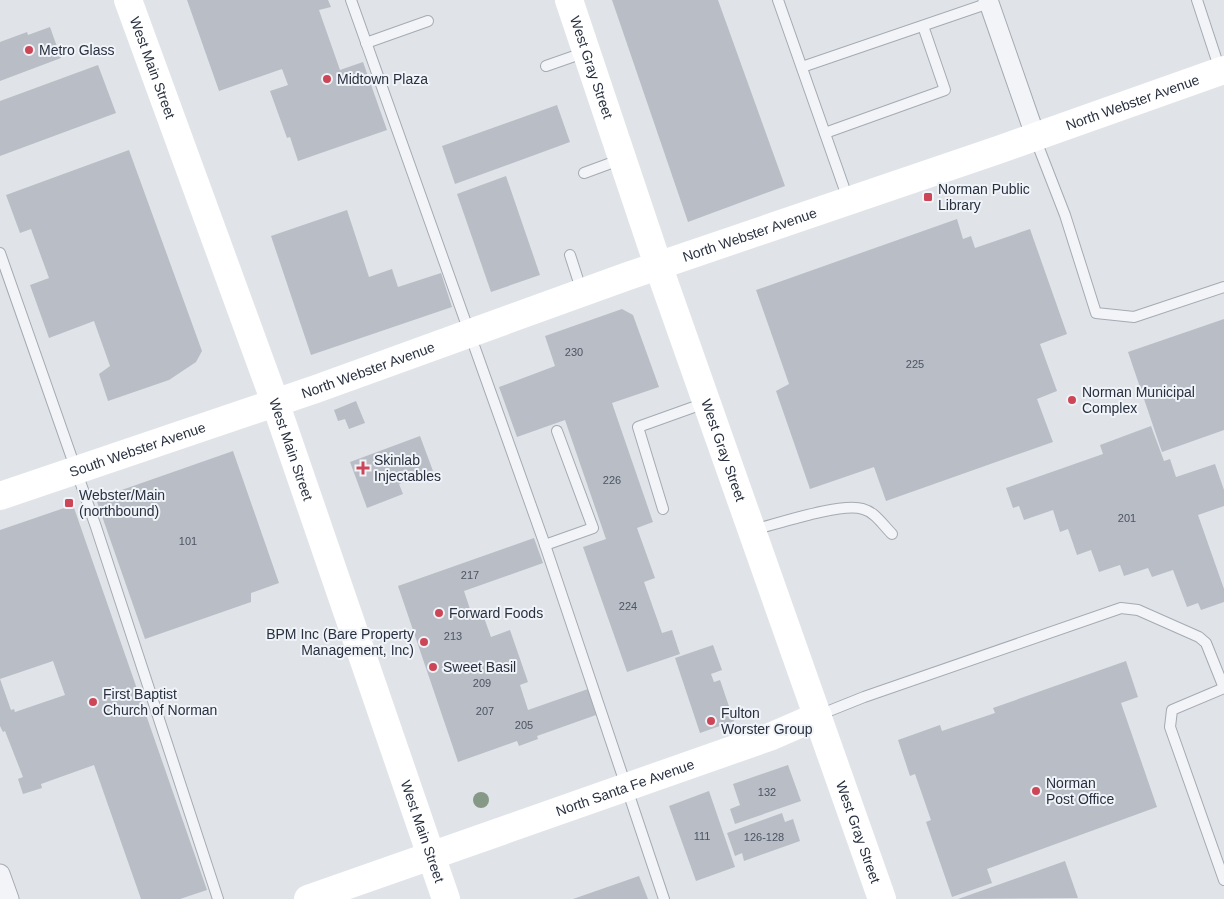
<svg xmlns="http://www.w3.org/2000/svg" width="1224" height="899" viewBox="0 0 1224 899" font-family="Helvetica,sans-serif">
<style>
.building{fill:#b8bdc6;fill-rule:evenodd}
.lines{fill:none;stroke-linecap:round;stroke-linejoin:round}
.lane-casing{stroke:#a5abb3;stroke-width:12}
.street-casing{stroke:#a5abb3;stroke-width:21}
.lane{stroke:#f3f4f7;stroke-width:10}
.street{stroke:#f3f4f7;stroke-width:19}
.secondary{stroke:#fff;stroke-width:28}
.tree{fill:#869987}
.poi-dot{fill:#cd4658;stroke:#f0f3f7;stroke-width:2}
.labels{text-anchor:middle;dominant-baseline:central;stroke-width:4;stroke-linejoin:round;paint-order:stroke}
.number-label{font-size:11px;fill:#4d5462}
.poi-label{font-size:14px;fill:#293141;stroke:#f0f3f7;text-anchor:start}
.street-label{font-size:14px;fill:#293141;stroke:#f0f3f7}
</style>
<rect width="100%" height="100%" fill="#e0e4e9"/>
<g class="building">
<path d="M187,0h141l3,7 -12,3 21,60 23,-8 24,68 -89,31 -8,-24 -3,1 -17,-47 18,-6 -6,-16 -63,22z"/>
<path d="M612,0h106l67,186 -97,36z"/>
<path d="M50,27l11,31 -61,23v-39l27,-10 1,3z"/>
<path d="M98,65l18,48 -116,43v-55z"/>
<path d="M557,105l13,37 -115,42 -13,-38z"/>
<path d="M129,150l73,201 -6,11 -27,18 -61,21 -9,-27 11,-8 -16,-45 -45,17 -19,-53 19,-7 -18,-49 -11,4 -14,-38z"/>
<path d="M506,176l34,99 -49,17 -34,-98z"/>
<path d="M347,210l22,67 23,-8 6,18 43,-14 11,34 -141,48 -40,-119z"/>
<path d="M957,219l6,20 8,-3 4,12 55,-19 37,105 -27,10 17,47 -20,8 16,43 -167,59 -12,-34 -64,22 -34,-98 13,-7 -33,-94z"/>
<path d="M622,309l11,6 26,72 -47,16 41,119 -16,6 18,50 -11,4 18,51 10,-3 8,24 -53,18 -44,-125 23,-8 -41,-119 -48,17 -18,-50 56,-21 -10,-30z"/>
<path d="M1224,319v111l-62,22 -34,-100z"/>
<path d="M356,401l9,22 -16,6 -4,-10 -7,2 -4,-11z"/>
<path d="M1151,426l13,35 6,-2 6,18 39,-13 9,26v16l-26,9 26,74v13l-23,8 -3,-7 -11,4 -14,-37 -21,7 -4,-9 -24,8 -4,-11 -21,7 -8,-22 -14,5 -9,-26 -8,3 -7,-22 -29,10 -5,-14 -6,2 -7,-20 97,-34 -3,-9z"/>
<path d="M420,436l13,35 -34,13 4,10 -36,14 -17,-46z"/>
<path d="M233,451l46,132 -28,10v9l-106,37 -49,-140z"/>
<path d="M73,505l134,385 -27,9h-39l-47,-134 -53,19 1,4 -19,6 -5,-15 5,-2 -18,-46 -2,1 -3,-6v-196zM53,661l12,34 -50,17 -1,-3 -3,1 -11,-31z"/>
<path d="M534,538l9,25 -79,28 8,24 10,-3 9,25 19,-7 18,52 -8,3 8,25 60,-21 8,26 -59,21 1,3 -19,7 -2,-5 -59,21 -60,-176z"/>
<path d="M713,645l9,25 -11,4 3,8 6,-2 14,41 -34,12 -25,-75z"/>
<path d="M1126,661l12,36 -17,6 36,104 -170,62 5,14 -40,14 -26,-75 5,-2 -16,-46 -5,2 -12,-36 42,-15 2,6 53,-18 -2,-5z"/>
<path d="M788,765l13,36 -66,23 -5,-15 10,-4 -7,-21z"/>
<path d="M709,791l26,76 -39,14 -27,-75z"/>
<path d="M782,813l3,9 8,-3 7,22 -56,20 -2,-8 -7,3 -8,-23z"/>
<path d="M1065,861l13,37 -120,1z"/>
<path d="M639,876l9,23h-75z"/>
</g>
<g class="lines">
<defs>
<g id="lane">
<path d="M351,0l194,545 119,354"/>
<path d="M778,0l70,199"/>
<path d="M1197,0l23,70"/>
<path d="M366,43l62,-22"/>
<path d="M546,66l40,-14"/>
<path d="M802,67l187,-64"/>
<path d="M825,133l120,-43 -22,-64"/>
<path d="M1035,138l30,77 31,98 38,4 90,-30"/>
<path d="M584,173l38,-14"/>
<path d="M0,253l96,274 122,372"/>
<path d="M570,255l12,37"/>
<path d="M663,509l-25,-82 67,-24"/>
<path d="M753,530c24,-6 88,-28 110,-21 12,3 20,16 29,25"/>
<path d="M545,545l48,-17 -36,-97"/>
<path d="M1224,688l-52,22 -2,17 54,153"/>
<path d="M819,715l45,-18 257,-89 17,2 61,27 7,6 18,45"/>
</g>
<g id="street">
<path d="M988,0l47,135"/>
<path d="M0,874l9,25"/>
</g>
</defs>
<use href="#lane" class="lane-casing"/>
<use href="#street" class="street-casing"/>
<use href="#lane" class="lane"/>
<use href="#street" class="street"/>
<g class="secondary">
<path id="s1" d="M128,0l147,402 171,497"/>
<path id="s2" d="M569,0l89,265 224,634"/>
<path id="s3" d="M0,496l316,-107 312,-113 370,-126 226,-80"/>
<path id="s4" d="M308,899l464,-163 46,-20"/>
</g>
</g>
<circle class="tree" cx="481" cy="800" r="8"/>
<g class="poi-dot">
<circle cx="29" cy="50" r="5"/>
<circle cx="327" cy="79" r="5"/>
<rect x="923" y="192" width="10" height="10" rx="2.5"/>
<circle cx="1072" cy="400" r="5"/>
<path d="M360.5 460.5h5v5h5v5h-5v5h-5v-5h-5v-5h5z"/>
<rect x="64" y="498" width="10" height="10" rx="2.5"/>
<circle cx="439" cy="613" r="5"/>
<circle cx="424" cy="642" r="5"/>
<circle cx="433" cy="667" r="5"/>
<circle cx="93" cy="702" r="5"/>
<circle cx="711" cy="721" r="5"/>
<circle cx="1036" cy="791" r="5"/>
</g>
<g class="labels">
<g class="number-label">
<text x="574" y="352">230</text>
<text x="915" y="364">225</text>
<text x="612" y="480">226</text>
<text x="1127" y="518">201</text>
<text x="188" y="541">101</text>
<text x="470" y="575">217</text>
<text x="628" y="606">224</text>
<text x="453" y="636">213</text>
<text x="482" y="683">209</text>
<text x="485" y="711">207</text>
<text x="524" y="725">205</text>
<text x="767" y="792">132</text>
<text x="702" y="836">111</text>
<text x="764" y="837">126-128</text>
</g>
<g class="poi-label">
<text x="39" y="50">Metro Glass</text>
<text x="337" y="79">Midtown Plaza</text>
<text x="938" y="189">Norman Public<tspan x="938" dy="16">Library</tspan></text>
<text x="1082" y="392">Norman Municipal<tspan x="1082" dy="16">Complex</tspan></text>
<text x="374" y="460">Skinlab<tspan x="374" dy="16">Injectables</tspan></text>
<text x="79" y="495">Webster/Main<tspan x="79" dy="16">(northbound)</tspan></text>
<text x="449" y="613">Forward Foods</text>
<text x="414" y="634" text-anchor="end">BPM Inc (Bare Property<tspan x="414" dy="16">Management, Inc)</tspan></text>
<text x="443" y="667">Sweet Basil</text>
<text x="103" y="694">First Baptist<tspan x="103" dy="16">Church of Norman</tspan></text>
<text x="721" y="713">Fulton<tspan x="721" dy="16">Worster Group</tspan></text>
<text x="1046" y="783">Norman<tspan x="1046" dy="16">Post Office</tspan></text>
</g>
<g class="street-label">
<text stroke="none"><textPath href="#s1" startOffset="72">West Main Street</textPath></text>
<text stroke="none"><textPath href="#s2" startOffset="71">West Gray Street</textPath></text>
<text stroke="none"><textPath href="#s3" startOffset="1199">North Webster Avenue</textPath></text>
<text stroke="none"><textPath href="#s3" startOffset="794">North Webster Avenue</textPath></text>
<text stroke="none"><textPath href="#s3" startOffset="389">North Webster Avenue</textPath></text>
<text stroke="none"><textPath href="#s1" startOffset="478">West Main Street</textPath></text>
<text stroke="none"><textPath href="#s3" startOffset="145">South Webster Avenue</textPath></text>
<text stroke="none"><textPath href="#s2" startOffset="476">West Gray Street</textPath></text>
<text stroke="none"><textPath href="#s4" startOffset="336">North Santa Fe Avenue</textPath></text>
<text stroke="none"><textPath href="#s1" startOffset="882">West Main Street</textPath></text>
<text stroke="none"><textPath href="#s2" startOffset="881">West Gray Street</textPath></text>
</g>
</g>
</svg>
